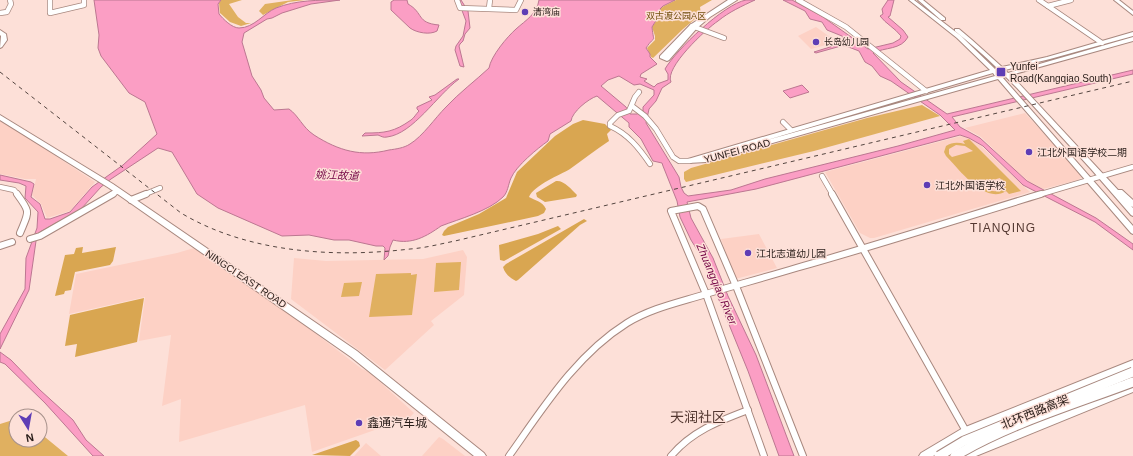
<svg xmlns="http://www.w3.org/2000/svg" width="1133" height="456" viewBox="0 0 1133 456" font-family="Arial,'Noto Sans SC',sans-serif">
<style>
.built{fill:#fdd1c5}
.green{fill:#e0b060;fill-rule:evenodd}
.forest{fill:#d9a651}
.water{fill:#fb9ec4;stroke:#bc7791;fill-rule:evenodd}
.lines{fill:none;stroke-linecap:round;stroke-linejoin:round}
.minor-far1-casing{stroke:#a8887f;stroke-width:6}
.minor-casing{stroke:#a8887f;stroke-width:8}
.major-casing{stroke:#a8887f;stroke-width:2}
.minor-far1{stroke:#fff;stroke-width:4.5}
.minor{stroke:#fff;stroke-width:6}
.major{fill:#fff;fill-rule:evenodd}
.rail{stroke:#544540;stroke-width:1;stroke-dasharray:4 4;stroke-linecap:butt}
.highway-bridge-casing{stroke:#a8887f;stroke-width:11;stroke-linecap:butt}
.highway-bridge{stroke:#fff;stroke-width:9}
.poi-dot{fill:#5e3db5;stroke:#fde0d8;stroke-width:1.5}
.labels{text-anchor:middle;dominant-baseline:central;stroke-width:3;stroke-linejoin:round;paint-order:stroke}
.far-poi-label{font-size:9px;fill:#291d19;stroke:#fde0d8;text-anchor:start}
.far-park-label{font-size:9px;fill:#72500e;stroke:#fde0d8}
.poi-label{font-size:10px;fill:#291d19;stroke:#fde0d8;text-anchor:start}
.street-label{font-size:10px;fill:#291d19;stroke:#fde0d8}
.water-label{font-size:11px;font-style:italic;fill:#750646;stroke:#fde0d8}
.quarter-label{font-size:12px;letter-spacing:1px;fill:#543831;stroke:#fde0d8}
.near-street-label{font-size:12px;fill:#291d19;stroke:#fde0d8}
.near-poi-label{font-size:12px;fill:#291d19;stroke:#fde0d8;text-anchor:start}
.near-quarter-label{font-size:14px;fill:#543831;stroke:#fde0d8}
</style>
<rect width="100%" height="100%" fill="#fde0d8"/>
<g class="built">
<path d="M816,27l21,15 -26,7 -13,-13z"/>
<path d="M1025,113l57,62v2l-4,3 -35,9 -14,-7 -14,-12 -34,-33 -16,-9z"/>
<path d="M0,119l95,63 -25,29 -23,7 -6,-14 -9,-9 4,-16h-11l-25,-5z"/>
<path d="M961,136l8,2 11,7 50,47 -156,46h-4l-10,-5 -35,-61z"/>
<path d="M759,234l18,34 -42,11 -14,-40z"/>
<path d="M194,248l87,59 81,62 7,3 45,41 -5,5 -97,34 -7,-47 -126,37 2,-43 -19,7 9,-71 -32,6 6,-44 -76,17 7,-40 101,-21z"/>
<path d="M463,250l4,7 -3,38 -33,26 3,4 -49,45 -94,-71 3,-41 32,3 97,-2z"/>
<path d="M439,437l4,2 22,17h-43z"/>
<path d="M366,443l15,13h-27z"/>
</g>
<g class="green">
<path d="M221,0h21l-13,4 9,13 8,6h5l-10,3 -11,-4 -10,-9 -1,-10z"/>
<path d="M293,0h12l-17,2 -25,13 -4,-4 6,-7z"/>
<path d="M676,0h36l-12,7 1,7 -18,15 -30,29 -2,-1 -4,-9 8,-8v-4l-3,-9 9,-13 -1,-5 4,-3z"/>
<path d="M922,105l18,11 -126,35 -128,31 -2,-3v-7l7,-4 176,-50z"/>
<path d="M969,139l52,52 -12,3 -3,-3c-21,14 -47,-22 -60,-35l-2,-4 2,-6c6,-4 12,-4 19,-2l-2,-3zM956,145l9,1 8,5 -21,6 -3,-3v-5zM1000,178l4,7c-5,11 -18,5 -25,-1z"/>
<path d="M461,262l-2,28 -25,2 2,-29z"/>
<path d="M411,273v2l6,-1 -5,41 -43,2 7,-43z"/>
<path d="M362,282l-3,14 -18,1 3,-14z"/>
<path d="M16,419v21h24v-7l28,23h-68v-32z"/>
</g>
<g class="forest">
<path d="M583,120l22,4 6,6 -4,4 2,7c-14,9 -26,19 -39,28 -10,6 -36,16 -41,28 7,4 13,4 17,12l-2,4 -6,3 -94,20 -2,-1 2,-4 4,-4 31,-13 27,-16 11,-26 38,-36 18,-12z"/>
<path d="M556,181c8,-1 15,8 21,14l-1,2 -31,5 -8,-5 -1,-4z"/>
<path d="M584,219l3,2 -7,4 -62,55 -2,1c-6,-3 -11,-7 -13,-14l3,-3z"/>
<path d="M558,226l3,3 -57,32 -4,-1 -1,-15 39,-11z"/>
<path d="M83,247l-1,6 34,-6 -3,14 -3,4 -35,7 -4,18 -6,1 -1,3 -9,2 10,-41 9,-1 2,-6z"/>
<path d="M144,298l-7,44 -62,15 2,-13 -12,2 5,-31z"/>
<path d="M356,440l3,2 1,4 -10,10 -38,-1z"/>
</g>
<g class="water">
<path d="M94,0h127l-3,4 1,10c4,5 13,14 20,14 15,0 25,-15 37,-20 20,-8 43,-8 64,-8l-29,4 -29,9 -10,5 -5,1 -23,14 -2,9 10,34 9,14 3,8 10,12 15,-1c10,7 13,18 25,26 25,16 47,22 75,15 7,-1 15,-2 21,-6 13,-8 25,-26 36,-37 13,-14 29,-26 43,-39 2,-12 18,-31 27,-39 10,-9 21,-15 23,-29h136l-12,6 -3,3v5l-8,13c2,19 4,6 -6,21l4,6v3l7,7 -16,10 -1,3 7,2 -3,2 10,6 3,-3 11,-4v-6l-3,-5c11,-19 59,-65 81,-69 3,0 7,0 9,0 -13,6 -26,12 -37,21 -12,8 -54,47 -47,61l-9,6 -6,13 -7,8 -3,14 33,54 2,10 3,6 4,3 43,-6 34,-11 133,-33 57,-16 -15,-15 -49,-34 -11,-5 -8,-10 -7,-4 -6,-11 -13,-5h-5l-25,7 -2,-1 32,-10 -4,-6 -15,-6 -5,-8 -12,-3 -5,-8 -22,-11h9l31,17 45,32 25,-6 7,-4 1,-3c-6,-8 -15,-12 -21,-20l3,-2 -1,-5 6,-9h6l-4,16 -2,1 15,13 5,7c-7,13 -23,10 -35,16l28,29 46,32 186,-44v4l-181,43 8,10 20,11 47,43 69,37 37,26v6l-38,-28 -72,-37 -40,-39 -14,-8 -9,-3 -204,54 -69,13 4,16 22,40 15,38 28,59 38,101h-15l-31,-85 -47,-115 -10,-16 -11,-23 -3,-16 -14,-35 -1,-3 -9,-2 -12,-22 -12,-12v-4l-32,-27c-9,3 -25,16 -26,25l-21,13 -2,7c-10,7 -32,25 -37,37 -3,7 -3,14 -8,19 -14,14 -44,22 -62,29 -14,10 -29,19 -48,14l-3,7 -2,9 -4,4 1,-12 -2,-2h-7l-27,-6h-15l-25,-5 -27,1 -64,-28 -21,-14 -25,-42 -14,-4 -47,31 -10,8 -20,22 -14,9 -11,5 -16,9 -4,9 -7,49 -29,59v-15l25,-45 1,-31 11,-30 1,-16 -13,-14 1,-12 -7,-3 -19,-3v-5l31,7 3,2 -3,13 9,7 5,15h5l20,-7 22,-25 31,-22 34,-31 -12,-32 -16,-9 -28,-37 -3,-8 1,-13zM619,76l15,9 6,-1 14,6v5l-11,12v4l-6,3h-7l-4,-7 -25,-21 7,-6z"/>
<path d="M394,0h13l1,4c16,9 8,19 31,21l-2,6c-7,4 -20,2 -27,-3l-19,-18v-8z"/>
<path d="M458,0h3l7,11 2,17 -5,6 -2,7 -3,3 -1,2 5,21 -4,-1 -5,-16 1,-4 7,-10 3,-15z"/>
<path d="M457,79h2c-22,16 -46,55 -72,58 -4,1 -6,-1 -9,-2 -5,0 -11,1 -16,1l3,-3c20,0 29,-1 46,-13 3,-2 5,-6 8,-9l-2,-2v-2l15,-7 -3,-3 6,-2z"/>
<path d="M802,85l7,7 -19,6 -7,-7z"/>
<path d="M0,352l11,8 29,30 33,30 13,20 18,16h-11l-48,-53 -40,-39 -5,-2z"/>
</g>
<g class="lines">
<defs>
<g id="minor-far1">
<path d="M50,0v13l34,-8v-5"/>
<path d="M457,0l3,8 56,2 5,-10"/>
<path d="M798,0l48,27 80,64"/>
<path d="M1039,0l63,43"/>
<path d="M1048,6l23,-6"/>
<path d="M489,8l1,-8"/>
<path d="M0,13l7,-1 4,-8 -1,-4"/>
<path d="M692,26l32,12"/>
<path d="M639,92l-4,5 -6,14 -11,4 -8,8v3c18,8 29,22 40,38"/>
<path d="M632,106l13,10 11,13 17,28 6,4h11"/>
<path d="M783,122l8,8"/>
<path d="M822,176l11,19"/>
<path d="M0,187l14,3 4,5"/>
<path d="M111,195l7,-4"/>
<path d="M143,195l17,-7"/>
<path d="M1038,195l95,-28"/>
</g>
<g id="minor">
<path d="M17,194c14,19 12,17 3,39"/>
<path d="M832,194l135,239"/>
<path d="M131,200l15,-6"/>
<path d="M30,239l10,-3 73,-42"/>
<path d="M0,246l12,-4"/>
<path d="M509,456c34,-48 67,-101 118,-133 21,-13 45,-19 69,-26 33,-10 67,-19 100,-29 82,-23 163,-49 245,-74"/>
<path d="M671,456c21,-25 48,-35 77,-46"/>
<path d="M764,456l-58,-162 -35,-83 27,-5 5,3 33,77 67,170"/>
</g>
<g id="major">
<path d="M728,0h9l-27,17 -13,11 -28,32 -2,1 -7,-3v-2l30,-31z"/>
<path d="M909,0h5l47,36 34,33 2,-1c-13,-13 -27,-25 -42,-37v-2h4l13,11 30,27 45,-10 86,-25v4l-83,23 -45,11 3,3 125,-36v4l-122,34 107,115h4l11,10v7l-2,-1 2,2v8l-2,-1 -40,-46 -74,-81 -11,-11 -3,1 130,148v8l-2,-1 -133,-154 -292,83 -18,1 -1,-2 1,-2 302,-89 -33,-32zM1000,71l3,3 -3,1 -2,-3zM993,73l2,3 -235,66z"/>
<path d="M918,0h5l22,18v2h-4z"/>
<path d="M1114,0h5l14,11v4z"/>
<path d="M0,30l6,4 1,6 -5,7 -2,1 1,-12 -1,-1z"/>
<path d="M0,115l113,69 244,167 127,102 2,3h-12l-123,-99 -242,-169 -109,-68z"/>
<path d="M1133,360v8l-164,66 -36,22h-14l2,-3 42,-25z"/>
<path d="M1133,384v8l-157,64h-13l2,-3 10,-6z"/>
</g>
</defs>
<use href="#minor-far1" class="minor-far1-casing"/>
<use href="#minor" class="minor-casing"/>
<use href="#major" class="major-casing"/>
<use href="#minor-far1" class="minor-far1"/>
<use href="#minor" class="minor"/>
<use href="#major" class="major"/>
<path class="rail" d="M0,72l181,141c67,40 153,45 229,36 15,-1 30,-5 45,-8l678,-160"/>
<defs>
<g id="highway-bridge">
<path d="M939,456l25,-15 169,-69"/>
<path d="M955,456c53,-32 120,-52 178,-74"/>
</g>
</defs>
<use href="#highway-bridge" class="highway-bridge-casing"/>
<use href="#highway-bridge" class="highway-bridge"/>
</g>
<g class="poi-dot">
<circle cx="525" cy="12" r="4"/>
<circle cx="816" cy="42" r="4"/>
<rect x="996" y="67" width="10" height="10" rx="2"/>
<circle cx="1029" cy="152" r="4"/>
<circle cx="927" cy="185" r="4"/>
<circle cx="748" cy="253" r="4"/>
<circle cx="359" cy="423" r="4"/>
</g>
<g class="labels">
<g class="far-poi-label">
<text x="533" y="12">清湾庙</text>
<text x="824" y="42">长岛幼儿园</text>
</g>
<g class="far-park-label">
<text x="676" y="16">双古渡公园A区</text>
</g>
<g class="poi-label">
<text x="1010" y="66">Yunfei<tspan x="1010" dy="12">Road(Kangqiao South)</tspan></text>
<text x="1037" y="152">江北外国语学校二期</text>
<text x="935" y="185">江北外国语学校</text>
<text x="756" y="253">江北志道幼儿园</text>
</g>
<g class="street-label">
<text transform="translate(737 151) rotate(-15)">YUNFEI ROAD</text>
<text transform="translate(246 279) rotate(34)">NINGCI EAST ROAD</text>
</g>
<g class="water-label">
<text transform="translate(337 175) rotate(2)">姚江故道</text>
<text transform="translate(717 284) rotate(67)">Zhuangqiao River</text>
</g>
<g class="quarter-label">
<text x="1003" y="228">TIANQING</text>
</g>
<g class="near-street-label">
<text transform="translate(1035 412) rotate(-22)">北环西路高架</text>
</g>
<g class="near-poi-label">
<text x="367" y="423">鑫通汽车城</text>
</g>
<g class="near-quarter-label">
<text x="698" y="417">天润社区</text>
</g>
</g>
<g transform="translate(28 428) rotate(169)"><circle r="19" fill="#fde0d8" stroke="#a8928c"/>
<path d="M0-3L7 15L0 10L-7 15Z" fill="#5e3db5"/>
<text y="-6" font-size="11" font-weight="bold" text-anchor="middle" fill="#291d19">N</text>
</g>
</svg>
